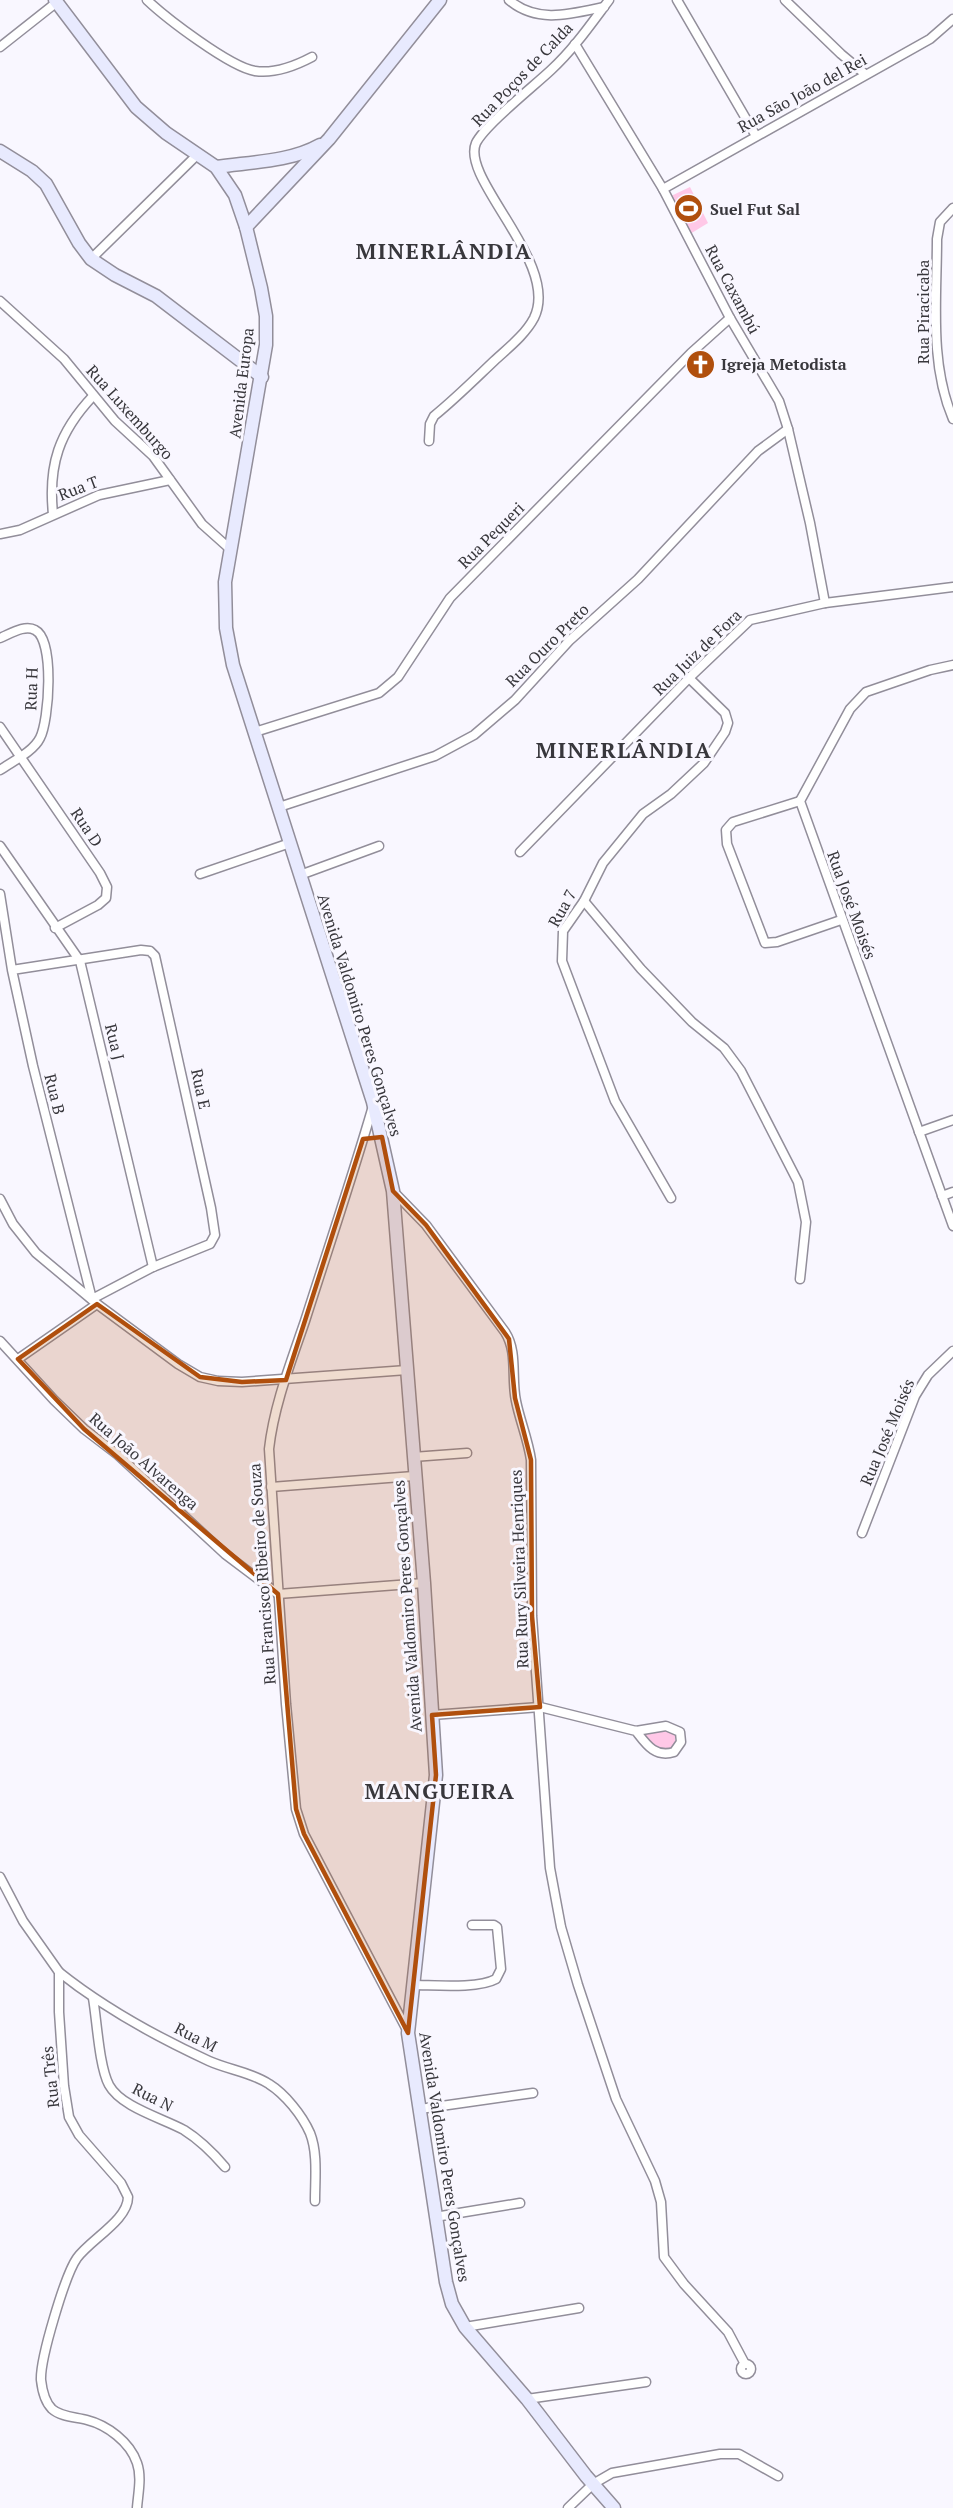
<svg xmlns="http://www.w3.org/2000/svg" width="953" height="2508" viewBox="0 0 953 2508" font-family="'PT Serif',serif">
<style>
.green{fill:#ffc8e7}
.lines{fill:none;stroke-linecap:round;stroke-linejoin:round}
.street-casing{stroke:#928e9a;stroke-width:11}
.secondary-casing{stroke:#928e9a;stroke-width:15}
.street{stroke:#fff;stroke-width:8}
.secondary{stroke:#e8eafe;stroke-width:12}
.marked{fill:#b04f0d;fill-opacity:0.2;stroke:#b04f0d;stroke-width:4.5;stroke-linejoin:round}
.labels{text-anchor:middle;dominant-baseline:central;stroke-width:6;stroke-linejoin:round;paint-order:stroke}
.street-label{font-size:16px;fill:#38373c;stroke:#f9f7ff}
.poi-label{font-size:16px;font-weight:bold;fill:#38373c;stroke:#f9f7ff;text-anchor:start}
.district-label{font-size:22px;font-weight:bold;letter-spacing:1.5px;fill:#38373c;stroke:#f9f7ff}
</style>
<rect width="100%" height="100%" fill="#f9f7ff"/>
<g class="green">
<path d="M690,187l18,36 -18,11 -19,-38z"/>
<path d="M667,1729l8,5v11l-7,5 -12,-2 -15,-15z"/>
</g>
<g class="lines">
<defs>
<g id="street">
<path d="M147,0c19,18 83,67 108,71 20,3 40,-5 57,-14"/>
<path d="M509,0c28,24 62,14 95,7"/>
<path d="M677,0l79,136"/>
<path d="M785,0l56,54 24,20"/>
<path d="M575,44l88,145 67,129 49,83 9,28 22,94 15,80"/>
<path d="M0,47l57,-45"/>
<path d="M663,189l267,-150 23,-20"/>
<path d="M953,208l-13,14 -3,17c0,60 -8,124 16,180"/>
<path d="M91,259l106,-104"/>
<path d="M0,301l64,58 51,62 38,35 49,68 28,25"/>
<path d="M429,441l1,-17 4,-8c21,-17 40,-36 60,-55 14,-13 31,-26 40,-43 27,-54 -74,-139 -58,-175 9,-18 58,-57 75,-73 22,-20 40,-46 58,-70"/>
<path d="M53,514c-5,-49 6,-82 40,-118"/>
<path d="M0,534l20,-4 79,-35 71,-15"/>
<path d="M0,638c10,-4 25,-14 35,-8 20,10 14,91 5,108 -7,14 -27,23 -40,32"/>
<path d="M953,665l-23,5 -64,22 -16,17 -50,92 153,425"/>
<path d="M0,727l100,146 7,14 -1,11 -8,7 -43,23"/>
<path d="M255,732l124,-39 19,-16 52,-79 241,-245 39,-35"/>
<path d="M800,801l-67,21 -7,8 1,14 38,99 12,-1 64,-22"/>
<path d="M279,807l156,-51 39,-21 41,-35 54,-59 69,-62 120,-128 30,-22"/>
<path d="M0,846l80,115 73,306"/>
<path d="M520,852l169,-174 61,-58 75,-17 128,-16"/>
<path d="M200,874l90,-31"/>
<path d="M300,875l79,-29"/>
<path d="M0,894l12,76 21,96 59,233 61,-32 57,-23 5,-9 -4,-27 -56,-252 -5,-5 -9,-1 -129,20"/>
<path d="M584,901l57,68 51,53 32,26 17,23 57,111 8,40 -6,57"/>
<path d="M373,1106c-21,72 -45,143 -68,215 -14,41 -31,84 -36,128l17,255 10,105 8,25 103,196"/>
<path d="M919,1132l34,-12"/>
<path d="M393,1191l33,34 79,107c13,20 6,46 11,69 4,20 12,38 15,59l1,156 18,252 11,59 17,58 38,114 39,82 6,21 3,55 20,27 44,48 17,32"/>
<path d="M942,1196l11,-4"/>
<path d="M671,1198l-56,-97 -53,-140 1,-30 21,-30 19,-38 40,-49 28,-20 33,-31 21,-31 3,-9 -3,-10 -36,-35"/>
<path d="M0,1199l13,25 23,29 61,51 81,60 22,13 18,4 24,1 165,-12"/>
<path d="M0,1341l54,59 30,29 34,26 107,99 53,40 146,-11"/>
<path d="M18,1359l79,-55"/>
<path d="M413,1457l54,-4"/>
<path d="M271,1487l143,-11"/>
<path d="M862,1533l53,-137 13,-21 25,-24"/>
<path d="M432,1715l108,-8 96,24 30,-5 14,6 1,10 -7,10c-19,6 -28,-8 -38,-21"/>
<path d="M0,1877l23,44 36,51v40l5,74 5,31 10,18 42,48 7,14c0,23 -37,42 -51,61 -12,17 -37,101 -36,122 1,9 4,22 11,29 9,8 24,8 35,11 20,5 43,22 50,43 5,14 1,31 0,45"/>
<path d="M59,1972c45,36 98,65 150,89 20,9 42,11 60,23 16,10 33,31 41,49 8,20 5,46 5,68"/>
<path d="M413,1985c21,0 65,4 83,-6l5,-10 -4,-42 -3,-2h-22"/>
<path d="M93,1998c4,23 6,68 16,87 12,22 53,33 75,45 16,10 29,23 41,37"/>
<path d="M420,2109l113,-16"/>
<path d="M435,2217l85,-14"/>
<path d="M465,2327l114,-19"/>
<circle cx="746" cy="2369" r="5"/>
<path d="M527,2399l119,-17"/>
<path d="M568,2508l25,-24 19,-11 108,-19h19l39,22"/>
</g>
<g id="secondary">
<path d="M55,0l81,107 30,26 50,34 19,28 11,32 15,61 5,28v29l-41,237 1,46 7,37 140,437 20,89 31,392 12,192 -28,258 38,249 6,22 13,23 62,72 59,77 28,32"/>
<path d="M0,151l32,20 14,13 33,59 12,16 24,16 41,21 106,81"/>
<path d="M216,167c34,-5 74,-5 104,-22"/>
<path d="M246,227l83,-88 111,-139"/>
</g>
</defs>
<use href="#street" class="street-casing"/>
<use href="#secondary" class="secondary-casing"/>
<use href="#street" class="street"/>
<use href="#secondary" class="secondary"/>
</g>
<path class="marked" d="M382,1137l11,54 33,34 83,114 6,59 16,62 1,156 8,91 -108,8 4,60 -28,258 -104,-199 -8,-25 -18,-215 -194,-165 -66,-70 79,-55 103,73 42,5 44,-2 77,-241z"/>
<defs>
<symbol id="stadium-disc" viewBox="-11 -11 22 22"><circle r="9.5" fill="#b04f0d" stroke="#f9f7ff"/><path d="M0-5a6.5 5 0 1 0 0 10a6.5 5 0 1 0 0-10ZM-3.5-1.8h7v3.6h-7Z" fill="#fff"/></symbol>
<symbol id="church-disc" viewBox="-11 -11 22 22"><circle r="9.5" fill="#b04f0d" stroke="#f9f7ff"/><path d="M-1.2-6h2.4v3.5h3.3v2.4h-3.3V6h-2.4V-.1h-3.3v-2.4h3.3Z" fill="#fff"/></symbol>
</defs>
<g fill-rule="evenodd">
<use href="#stadium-disc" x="672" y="192" width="33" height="33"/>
<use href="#church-disc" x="684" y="348" width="33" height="33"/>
</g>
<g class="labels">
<g class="street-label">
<text transform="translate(522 74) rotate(-46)">Rua Poços de Calda</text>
<text transform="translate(802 93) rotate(-29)">Rua São João del Rei</text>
<text transform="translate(733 289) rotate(62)">Rua Caxambú</text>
<text transform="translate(923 312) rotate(-90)">Rua Piracicaba</text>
<text transform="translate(241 383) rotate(-83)">Avenida Europa</text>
<text transform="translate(130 412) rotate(48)">Rua Luxemburgo</text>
<text transform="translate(78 488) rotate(-21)">Rua T</text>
<text transform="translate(491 535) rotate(-45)">Rua Pequeri</text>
<text transform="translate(547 645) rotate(-45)">Rua Ouro Preto</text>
<text transform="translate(697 652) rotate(-44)">Rua Juiz de Fora</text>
<text transform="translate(31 689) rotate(-88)">Rua H</text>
<text transform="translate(87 827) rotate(56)">Rua D</text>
<text transform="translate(852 905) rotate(70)">Rua José Moisés</text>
<text transform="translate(562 908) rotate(-61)">Rua 7</text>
<text transform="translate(360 1015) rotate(73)">Avenida Valdomiro Peres Gonçalves</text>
<text transform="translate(115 1042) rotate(76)">Rua J</text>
<text transform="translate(201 1089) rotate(78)">Rua E</text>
<text transform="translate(55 1094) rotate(76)">Rua B</text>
<text transform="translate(887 1432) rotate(-67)">Rua José Moisés</text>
<text transform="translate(144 1461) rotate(41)">Rua João Alvarenga</text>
<text transform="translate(519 1569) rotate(-92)">Rua Rury Silveira Henriques</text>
<text transform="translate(262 1574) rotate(-94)">Rua Francisco Ribeiro de Souza</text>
<text transform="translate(407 1606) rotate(-94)">Avenida Valdomiro Peres Gonçalves</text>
<text transform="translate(196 2037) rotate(27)">Rua M</text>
<text transform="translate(50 2077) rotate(-96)">Rua Três</text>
<text transform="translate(153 2097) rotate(27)">Rua N</text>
<text transform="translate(445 2157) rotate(81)">Avenida Valdomiro Peres Gonçalves</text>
</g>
<g class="poi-label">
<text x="710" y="209">Suel Fut Sal</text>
<text x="721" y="364">Igreja Metodista</text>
</g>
<g class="district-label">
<text x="444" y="250">MINERLÂNDIA</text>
<text x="624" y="749">MINERLÂNDIA</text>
<text x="440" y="1790">MANGUEIRA</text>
</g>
</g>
</svg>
